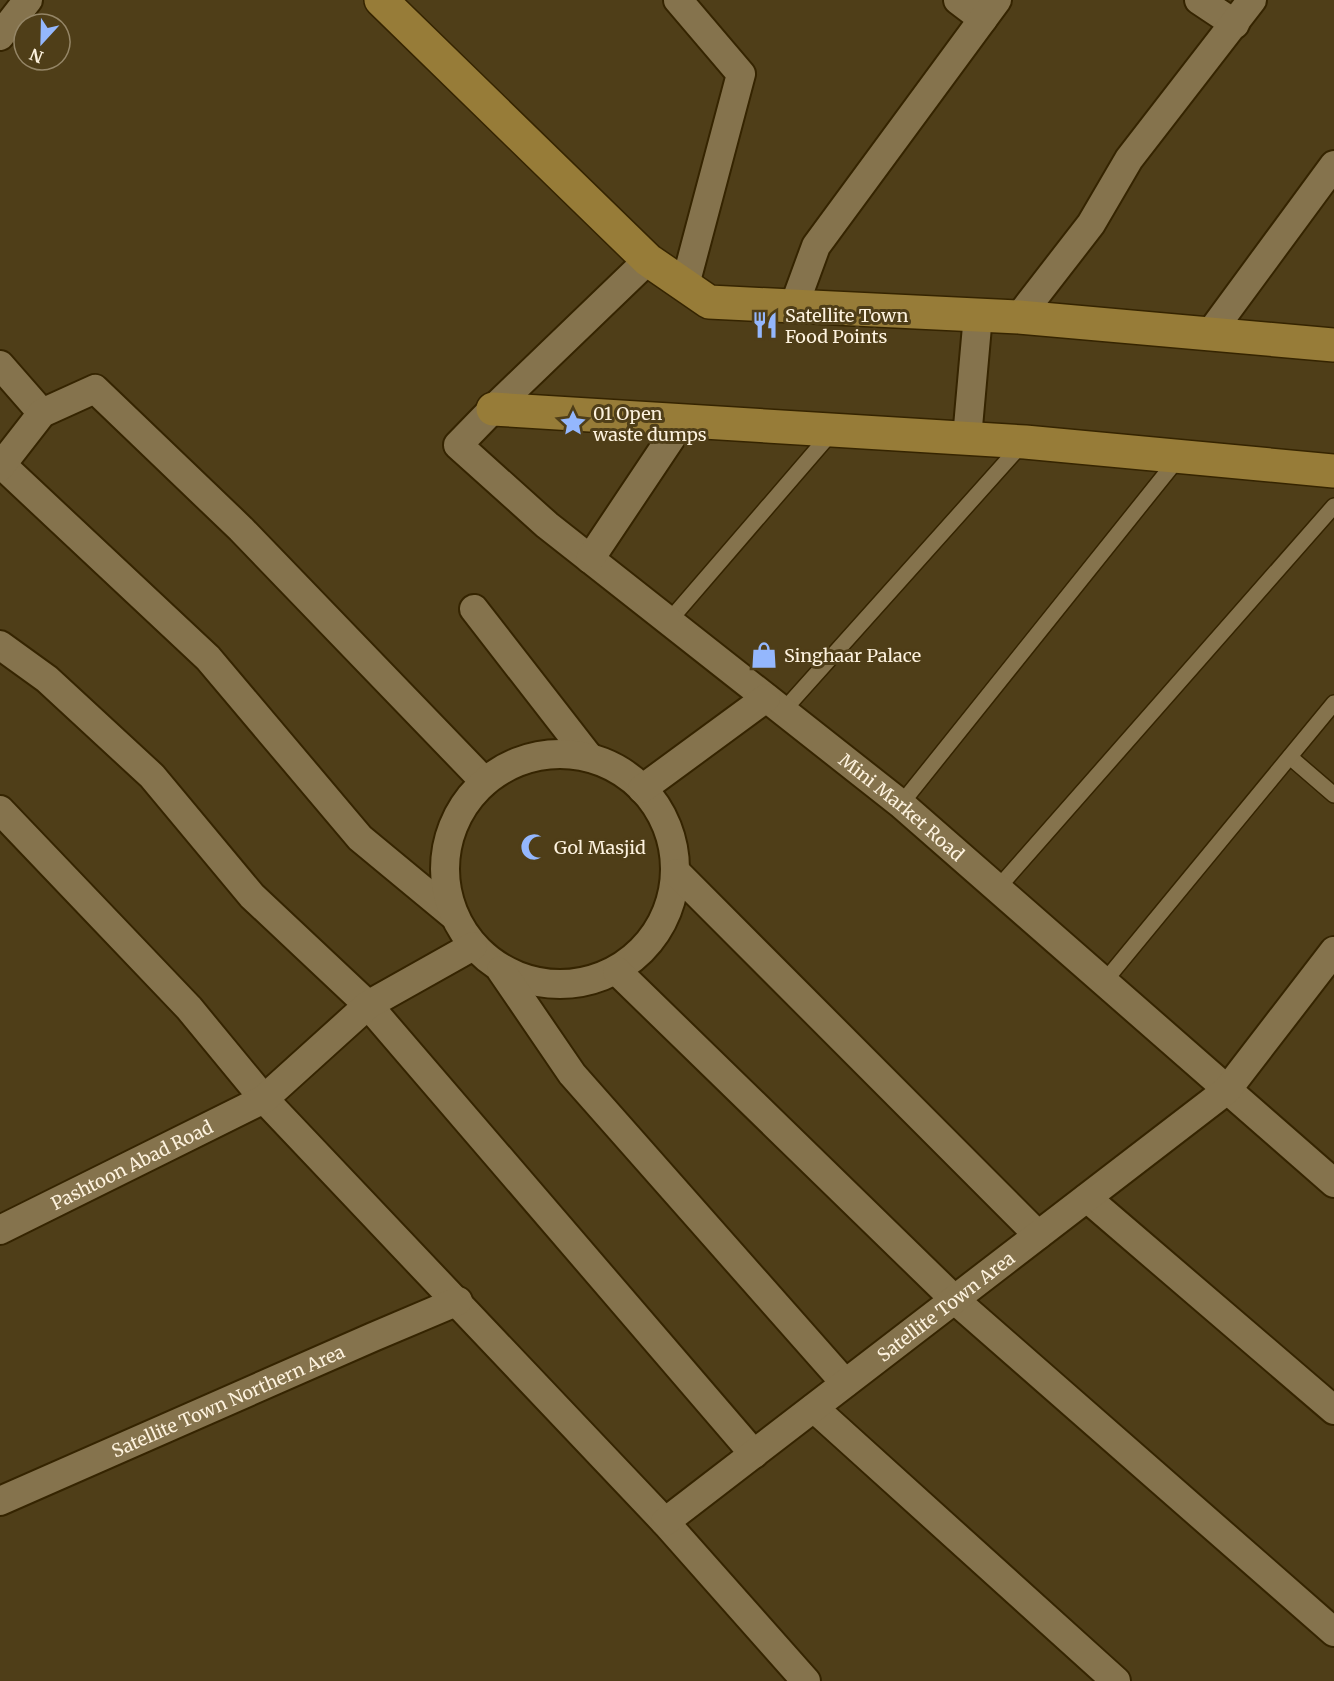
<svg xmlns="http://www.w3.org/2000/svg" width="1334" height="1681" viewBox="0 0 1334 1681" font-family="Merriweather,serif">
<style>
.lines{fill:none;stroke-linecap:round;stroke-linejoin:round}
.lane-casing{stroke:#352400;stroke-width:18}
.street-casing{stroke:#352400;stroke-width:32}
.secondary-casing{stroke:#352400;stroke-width:36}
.lane{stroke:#85734d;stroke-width:15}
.street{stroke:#85734d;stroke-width:28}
.secondary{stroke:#977c38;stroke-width:33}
.labels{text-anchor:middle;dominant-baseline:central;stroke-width:6;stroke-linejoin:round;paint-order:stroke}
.poi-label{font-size:18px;fill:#fdf2de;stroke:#4f3e18;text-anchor:start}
.street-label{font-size:18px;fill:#fdf2de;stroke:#4f3e18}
</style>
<rect width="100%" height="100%" fill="#4f3e18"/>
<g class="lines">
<defs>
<g id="lane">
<path d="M669,621l163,-189"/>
<path d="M783,711l240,-268"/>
<path d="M1290,757l44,38"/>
<path d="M901,804l279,-348"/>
<path d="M997,889l337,-383"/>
<path d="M1104,982l230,-279"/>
</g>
<g id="street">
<path d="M678,0l63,74 -56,211"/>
<path d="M958,0l25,19"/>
<path d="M1199,0l36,24"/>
<path d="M0,36l28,-36"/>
<path id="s1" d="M648,260l-155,149 -35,36 89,80 354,279 433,379"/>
<path d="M794,306l22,-60 181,-246"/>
<path d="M1019,317l72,-93 38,-65 123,-159"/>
<path d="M1209,335l125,-170"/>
<path d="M0,365l42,48"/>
<path d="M967,438l11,-123"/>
<path d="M2,465l206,193 152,180 93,77"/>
<path d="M0,467l42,-54 53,-24 146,140 243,252"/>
<path d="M590,559l93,-139"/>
<path d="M474,609l115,148"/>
<path d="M0,645l47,34 105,97 100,120 116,109 386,449"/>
<circle cx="560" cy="869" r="115"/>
<path d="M642,789l124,-91"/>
<path d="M0,810l189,198 75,91 401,423 141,159"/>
<path d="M677,873l361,362"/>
<path d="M501,970l71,104 273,309"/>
<path d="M617,971l338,329 379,332"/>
<path d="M1087,1198l247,212"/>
<path id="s2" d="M0,1230l264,-131 104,-94 105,-59"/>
<path d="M814,1408l302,273"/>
<path id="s3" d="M0,1501l373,-164 85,-36"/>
<path id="s4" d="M665,1522l562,-432 107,-139"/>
</g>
<g id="secondary">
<path d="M381,0l267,260 61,42 310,15 315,28"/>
<path d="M493,409l532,33 309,29"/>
</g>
</defs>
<use href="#lane" class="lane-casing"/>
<use href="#street" class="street-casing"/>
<use href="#secondary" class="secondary-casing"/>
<use href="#lane" class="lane"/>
<use href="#street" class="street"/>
<use href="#secondary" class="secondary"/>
</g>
<defs>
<symbol id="restaurant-bare" viewBox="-9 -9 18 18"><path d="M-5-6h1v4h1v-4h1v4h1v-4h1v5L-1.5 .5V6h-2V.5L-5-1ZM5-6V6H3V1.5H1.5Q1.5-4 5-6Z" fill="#94b7fd" stroke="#4f3e18" stroke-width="2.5" paint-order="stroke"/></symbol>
<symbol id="sight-bare" viewBox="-9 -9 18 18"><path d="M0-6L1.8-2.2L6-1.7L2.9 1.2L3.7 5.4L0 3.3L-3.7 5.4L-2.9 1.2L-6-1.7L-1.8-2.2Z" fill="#94b7fd" stroke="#4f3e18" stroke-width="2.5" paint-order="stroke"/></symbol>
<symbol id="shop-bare" viewBox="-9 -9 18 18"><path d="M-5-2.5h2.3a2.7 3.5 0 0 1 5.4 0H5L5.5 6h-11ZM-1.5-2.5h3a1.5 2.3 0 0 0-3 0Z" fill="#94b7fd" stroke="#4f3e18" stroke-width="2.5" paint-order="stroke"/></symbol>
<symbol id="mosque-bare" viewBox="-9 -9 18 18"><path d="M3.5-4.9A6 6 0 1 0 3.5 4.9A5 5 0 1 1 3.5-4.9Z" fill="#94b7fd" stroke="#4f3e18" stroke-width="2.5" paint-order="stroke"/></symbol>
</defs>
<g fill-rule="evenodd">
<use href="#restaurant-bare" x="746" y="306" width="38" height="38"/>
<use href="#sight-bare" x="554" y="404" width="38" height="38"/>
<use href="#shop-bare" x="745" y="636" width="38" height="38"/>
<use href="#mosque-bare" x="515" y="828" width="38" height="38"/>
</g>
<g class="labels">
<g class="poi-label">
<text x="785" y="315">Satellite Town<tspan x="785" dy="21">Food Points</tspan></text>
<text x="593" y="413">01 Open<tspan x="593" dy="21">waste dumps</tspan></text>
<text x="784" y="655">Singhaar Palace</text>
<text x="554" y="847">Gol Masjid</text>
</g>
<g class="street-label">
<text stroke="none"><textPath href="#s1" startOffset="838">Mini Market Road</textPath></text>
<text stroke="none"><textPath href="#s2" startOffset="147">Pashtoon Abad Road</textPath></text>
<text stroke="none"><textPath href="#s4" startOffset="354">Satellite Town Area</textPath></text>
<text stroke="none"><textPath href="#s3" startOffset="249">Satellite Town Northern Area</textPath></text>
</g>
</g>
<g transform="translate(42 42) rotate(202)"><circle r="28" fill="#4f3e18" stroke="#958667" stroke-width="1.5"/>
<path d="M0-4.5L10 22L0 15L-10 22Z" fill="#94b7fd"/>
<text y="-9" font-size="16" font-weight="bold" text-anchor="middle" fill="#fdf2de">N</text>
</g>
</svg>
